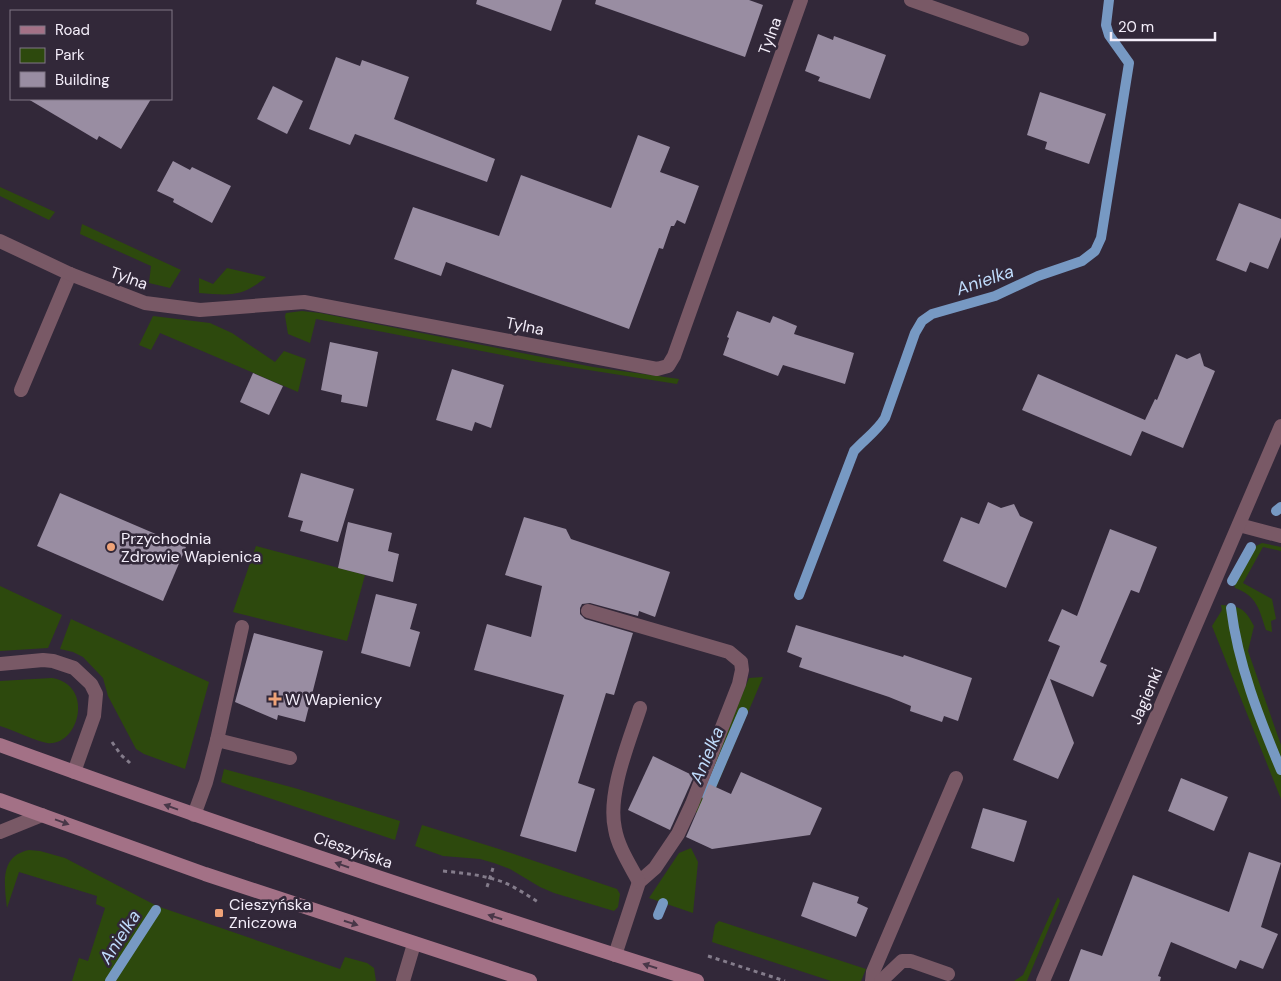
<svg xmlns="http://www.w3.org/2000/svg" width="1281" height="981" viewBox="0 0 1281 981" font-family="'DM Sans',sans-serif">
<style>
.green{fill:#2d490d}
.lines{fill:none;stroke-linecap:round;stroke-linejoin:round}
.stream{stroke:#7799c3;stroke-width:10}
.building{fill:#998da2}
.path{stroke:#847c8b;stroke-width:3;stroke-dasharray:4 4;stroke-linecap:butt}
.service{stroke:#795966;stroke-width:14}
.minor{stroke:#795966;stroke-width:14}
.secondary{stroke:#a37186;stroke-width:14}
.oneway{fill:#493748}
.poi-dot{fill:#efa378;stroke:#322839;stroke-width:2}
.labels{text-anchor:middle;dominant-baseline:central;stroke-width:5;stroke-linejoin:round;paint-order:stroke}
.street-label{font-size:16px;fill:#f4eefa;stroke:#322839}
.poi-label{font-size:16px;fill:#f4eefa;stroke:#322839;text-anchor:start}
.water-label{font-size:18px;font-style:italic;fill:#bfdbfb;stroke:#322839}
</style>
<rect width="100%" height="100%" fill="#322839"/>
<g class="green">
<path d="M0,187l55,25 -6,8 -49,-24z"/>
<path d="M82,224l99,46 -11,18 -21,-5 2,-17 -71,-32z"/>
<path d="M227,268l39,9c-24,21 -37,18 -67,16v-15l14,6z"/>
<path d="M302,311l18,2 273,54 86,12 -2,5 -139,-22 -222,-43 -6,24 -22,-9 -3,-18 1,-3z"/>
<path d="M153,316l57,7 22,10 43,29 9,-11 22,8 -8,33 -138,-59 -9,17 -12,-5z"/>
<path d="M1262,543l19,4v4l-18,-4 -20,36 29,16 4,20 -5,2 1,11 -6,-2c-7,-21 -9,-34 -31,-42l-1,-5 20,-36z"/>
<path d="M256,546l109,29 -18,66 -114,-29z"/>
<path d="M0,586l62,29 -14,33 -48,3z"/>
<path d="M1221,605c20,1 24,4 33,21l-6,25 33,94v54l-69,-173 10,-16z"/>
<path d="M71,619l138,63 -24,87 -41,-15 -8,-5 -28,-53 -5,-18 -20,-21 -10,-5 -13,-3z"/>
<path d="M763,677l-61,144 -7,-11 54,-132z"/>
<path d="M52,678c43,7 27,69 -5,65 -12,-2 -34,-13 -47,-17v-45z"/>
<path d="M224,769l74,20 102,32 -5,19 -174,-58z"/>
<path d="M422,825l77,24 118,40 3,5 -2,13 -4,4 -60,-18 -14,-6 -30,-18 -16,-6 -14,-4 -37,-3 -28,-10z"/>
<path d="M691,848l7,14 -5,51 -44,-15 30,-45z"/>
<path d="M29,850l11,1 25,7 92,48 183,63 5,-12 22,6 7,5 2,13h-304l7,-23 9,3 17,-53 -9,-4 1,-8 -78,-24 -12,36c-3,-26 -7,-52 22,-58z"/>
<path d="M1058,897l2,4 -33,80h-13l9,-6z"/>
<path d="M719,921l147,48 -5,12h-30l-119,-39 3,-17z"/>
</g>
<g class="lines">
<g class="stream">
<path d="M1276,511l5,-4"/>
<path d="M1232,581l19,-34"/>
<path d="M799,595l55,-144c11,-12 23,-20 31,-33l30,-85 7,-12 10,-7 63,-18 43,-20 44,-15 13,-10 6,-13 28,-175 -20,-28 -3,-10 3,-25"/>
<path d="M1231,608c7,56 28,110 50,162"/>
<path d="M707,796l36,-84"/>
<path d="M658,915l5,-12"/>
<path d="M110,981l46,-71"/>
</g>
</g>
<g class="building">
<path d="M477,0h85l-11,31 -75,-27z"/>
<path d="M596,0h153l14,5 -18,52 -150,-53z"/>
<path d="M818,34l15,6 1,-4 52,19 -16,44 -52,-18 2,-4 -15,-6z"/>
<path d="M336,57l24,9 2,-6 47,17 -15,42 101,40 -8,23 -132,-48 -5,11 -41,-16z"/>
<path d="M273,86l30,15 -16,33 -30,-15z"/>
<path d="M1040,92l66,22 -17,50 -44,-15 2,-7 -20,-7z"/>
<path d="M28,99h123l-30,50 -22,-13 -2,4z"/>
<path d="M638,135l32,12 -10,25 39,14 -14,38 -8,-4 -3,6h-3l-8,23 -4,-1 -30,81 -183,-67 -5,14 -47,-17 19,-52 86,29 22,-61 90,33z"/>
<path d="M173,161l17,9 2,-3 39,19 -19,37 -39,-21 1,-3 -17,-8z"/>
<path d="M1239,203l42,16v18l-13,32 -18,-7 -4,10 -30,-12z"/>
<path d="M737,311l33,12 3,-7 24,10 -3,8 60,19 -9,31 -62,-19 -5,11 -55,-21 6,-17 -2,-1z"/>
<path d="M330,342l48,10 -11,55 -26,-5 1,-7 -21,-5z"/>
<path d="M1200,353l4,13 11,5 -32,77 -41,-17 -11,25 -109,-46 16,-36 107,46 10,-21 2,1 19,-46 11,5z"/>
<path d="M452,369l52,16 -13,43 -16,-6 -3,9 -36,-11z"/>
<path d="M253,373l30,13 -14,29 -29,-13z"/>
<path d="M301,473l53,16 -16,53 -38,-11 3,-10 -15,-4z"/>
<path d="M60,493l126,54 -23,54 -126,-55z"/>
<path d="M988,502l13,6 13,-4 6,12 13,6 -27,66 -63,-27 18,-44 18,7z"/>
<path d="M524,517l42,12 5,10 99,33 -15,45 -16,-6 -1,5 -48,-13 -8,1 -2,4v6l5,5 48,14 -19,62 -8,-2 -28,90 17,6 -19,63 -56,-16 44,-141 -90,-25 13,-46 44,13 11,-51 -37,-11z"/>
<path d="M348,522l44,11 -4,18 11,3 -6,28 -55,-14z"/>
<path d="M1110,529l47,18 -18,46 -8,-3 -31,72 7,3 -14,32 -43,-18 24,64 -16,36 -45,-19 47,-114 -12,-5 14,-32 15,7z"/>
<path d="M376,594l41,10 -7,25 10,3 -10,35 -49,-14z"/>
<path d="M796,625l107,32 1,-2 68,23 -14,43 -14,-5 -2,6 -32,-11 1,-5 -22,-9 -90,-30 3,-9 -15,-6z"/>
<path d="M254,633l69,18 -18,71 -27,-7 -1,5 -42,-18z"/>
<path d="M653,756l41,20 -24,54 -42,-20z"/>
<path d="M741,772l81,36 -12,27 -98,14 -26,-12 23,-53 22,10z"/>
<path d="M1181,778l47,19 -14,34 -46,-20z"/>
<path d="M983,808l44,13 -13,41 -43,-14z"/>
<path d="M1249,852l32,11 -20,64 17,7 -15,35 -23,-9 -4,9 -65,-27 -13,34 3,1 -1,4h-91l12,-32 21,7 31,-81 96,37z"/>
<path d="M813,882l46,15 -2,6 11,5 -12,29 -55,-21z"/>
</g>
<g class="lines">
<g class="path">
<path d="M112,742l9,13 9,8"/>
<path d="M443,871c21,2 40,4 60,11 12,5 24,13 35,20"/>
<path d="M487,887l6,-19"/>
<path d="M708,956l77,25"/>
</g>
<g class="service">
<path d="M21,390l49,-116"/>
<path d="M588,611l141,41 12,10 1,8 -3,14 -47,120 -14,30 -23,34 -16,14 -24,73"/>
<path d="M0,664l43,-4 10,1 21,7 17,16 5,10 -2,22 -20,56"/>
<path d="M217,740l25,-113"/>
<path d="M194,815l12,-33 11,-42 73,18"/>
<path d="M0,832l42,-17"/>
<path d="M639,882c-9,-17 -21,-35 -24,-53 -8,-35 14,-87 25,-121"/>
<path d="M872,981l1,-9 83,-194"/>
<path d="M881,981l21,-20h9l37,13"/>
</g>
<g class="minor">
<path d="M911,0l111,39"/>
<path d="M0,241l70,33 75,29 55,7 104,-8 353,67 11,-3 6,-10 127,-356"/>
<path d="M1239,525l42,11"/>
<path d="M403,981l11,-37"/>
<path d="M1043,981l238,-555"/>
</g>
<g class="secondary">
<path d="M0,745c230,84 463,162 697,236"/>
<path d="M0,800l205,74 325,107"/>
</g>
</g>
<defs><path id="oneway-solid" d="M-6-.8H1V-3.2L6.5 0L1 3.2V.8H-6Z" transform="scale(1.25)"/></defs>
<g class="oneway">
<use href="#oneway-solid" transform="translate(171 807) rotate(-160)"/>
<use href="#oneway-solid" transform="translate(62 822) rotate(20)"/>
<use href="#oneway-solid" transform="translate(342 865) rotate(-161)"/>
<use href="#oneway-solid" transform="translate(495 917) rotate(-162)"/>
<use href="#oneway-solid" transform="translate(351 923) rotate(18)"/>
<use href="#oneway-solid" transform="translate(650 966) rotate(-162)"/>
</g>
<g class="poi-dot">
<circle cx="111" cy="547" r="5"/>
<path d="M272.5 691.5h5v5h5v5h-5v5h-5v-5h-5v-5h5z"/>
<rect x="214" y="908" width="10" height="10" rx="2.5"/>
</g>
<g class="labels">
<g class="street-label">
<text transform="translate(770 36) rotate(-70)">Tylna</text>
<text transform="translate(129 278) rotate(20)">Tylna</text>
<text transform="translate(525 326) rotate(11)">Tylna</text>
<text transform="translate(1146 696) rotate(-67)">Jagienki</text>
<text transform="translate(353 850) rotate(19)">Cieszyńska</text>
</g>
<g class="poi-label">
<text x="121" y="538">Przychodnia<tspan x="121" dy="18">Zdrowie Wapienica</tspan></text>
<text x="285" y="699">W Wapienicy</text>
<text x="229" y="904">Cieszyńska<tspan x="229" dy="18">Zniczowa</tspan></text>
</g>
<g class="water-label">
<text transform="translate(985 280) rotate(-19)">Anielka</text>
<text transform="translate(707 755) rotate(-67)">Anielka</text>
<text transform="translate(120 937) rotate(-57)">Anielka</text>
</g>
</g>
<rect x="10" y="10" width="162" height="90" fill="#322839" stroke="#807786"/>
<rect x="20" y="26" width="25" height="8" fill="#a37186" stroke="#807786"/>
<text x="55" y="35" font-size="15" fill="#f4eefa">Road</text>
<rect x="20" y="48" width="25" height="15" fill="#2d490d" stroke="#807786"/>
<text x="55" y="60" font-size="15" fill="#f4eefa">Park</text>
<rect x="20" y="72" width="25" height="15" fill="#998da2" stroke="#807786"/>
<text x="55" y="85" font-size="15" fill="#f4eefa">Building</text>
<path d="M1111 32v8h104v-8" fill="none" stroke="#f4eefa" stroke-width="2.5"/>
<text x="1118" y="32" font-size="15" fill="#f4eefa" stroke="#322839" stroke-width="4" paint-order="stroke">20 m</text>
</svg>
